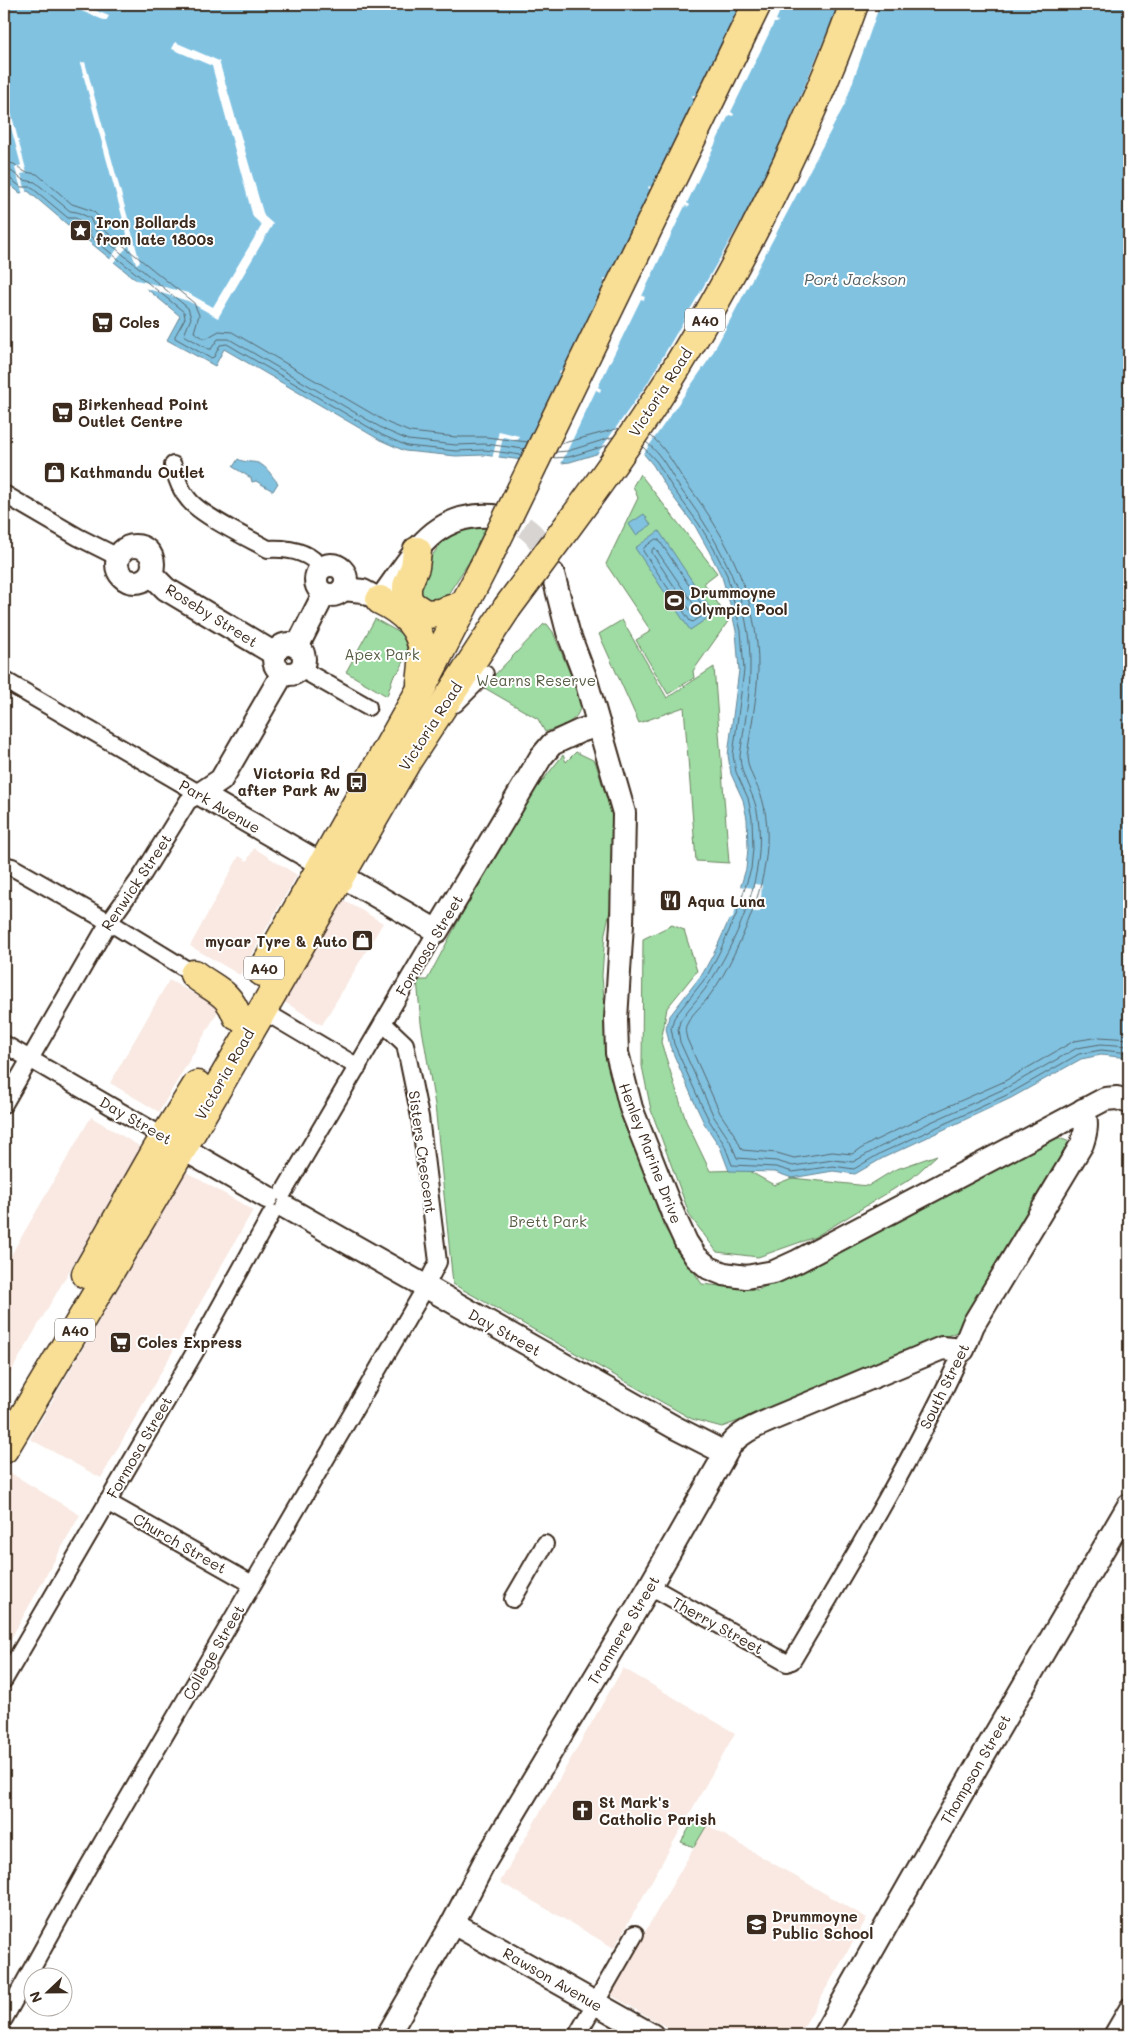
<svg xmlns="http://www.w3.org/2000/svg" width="1133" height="2039" viewBox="0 0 1133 2039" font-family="Mali,sans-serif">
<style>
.built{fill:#f9e9e2}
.green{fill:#9edca3;stroke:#6c8360}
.water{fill:#81c2e1;stroke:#658593}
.pier{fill:#fff}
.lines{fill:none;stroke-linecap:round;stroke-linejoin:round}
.shore{stroke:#57676c;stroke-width:1}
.secondary-tunnel{stroke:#d8d4d2;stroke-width:22;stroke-dasharray:22 11;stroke-linecap:butt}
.street-casing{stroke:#3b2a1e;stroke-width:20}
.secondary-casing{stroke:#3b2a1e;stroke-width:26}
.highway-casing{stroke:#3b2a1e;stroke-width:31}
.street{stroke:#fff;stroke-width:16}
.secondary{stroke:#fff;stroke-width:22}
.highway{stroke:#f9df96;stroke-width:28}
.highway-bridge-casing{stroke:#3b2a1e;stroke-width:31;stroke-linecap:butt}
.highway-bridge{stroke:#f9df96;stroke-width:28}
.labels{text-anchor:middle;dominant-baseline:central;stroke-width:4;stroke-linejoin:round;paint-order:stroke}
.shield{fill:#fff;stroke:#766a62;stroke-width:1}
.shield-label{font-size:14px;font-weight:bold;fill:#3b2a1e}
.poi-label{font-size:15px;font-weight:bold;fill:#3b2a1e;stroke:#fff;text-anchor:start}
.street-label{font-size:15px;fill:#3b2a1e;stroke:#fff}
.park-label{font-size:15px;fill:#595f46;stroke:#fff}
.water-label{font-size:16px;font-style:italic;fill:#545f62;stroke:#fff}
</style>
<rect width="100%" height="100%" fill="#fff"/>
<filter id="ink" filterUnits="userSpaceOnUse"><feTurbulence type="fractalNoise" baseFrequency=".02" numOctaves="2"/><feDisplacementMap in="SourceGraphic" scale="10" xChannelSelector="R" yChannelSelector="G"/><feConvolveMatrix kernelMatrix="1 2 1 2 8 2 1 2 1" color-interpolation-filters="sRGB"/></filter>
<g filter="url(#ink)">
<g class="built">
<path d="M254,848l43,27 -57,100 -50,-29 49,-90 8,5z"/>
<path d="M344,900l39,23 -61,102 -39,-24z"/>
<path d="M169,980l51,28 -61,104 -49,-29z"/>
<path d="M91,1117l50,30 -137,237v-117z"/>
<path d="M186,1172l67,38 -152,268 -71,-39z"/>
<path d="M9,1472l71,43 -76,136v-170z"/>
<path d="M623,1668l112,65 -121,215 -114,-66z"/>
<path d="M707,1825l160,93 -68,117h-119l-71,-41z"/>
</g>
<g class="green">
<path d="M640,474l77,99 -13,10 25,37 -36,51 1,7 -26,16 -32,-54 15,-9 -45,-67 32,-66 -5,-12z"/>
<path d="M488,526l-17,33 -25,38 -18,7 -11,-9c14,-44 22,-64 71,-69z"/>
<path d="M375,619l27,15 4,11 2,9 -9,17 -6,6 -6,19 -41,-24z"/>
<path d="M622,620l45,78 47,-31 15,196 -33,-2 -12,-154 -45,16 -40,-89z"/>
<path d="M544,624h3l6,8 30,73 -3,2c-2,16 -22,20 -35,25l-7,-13 -55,-32z"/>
<path d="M576,752l19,9 17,54 4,69 -11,49 -3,43 7,82 28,91 27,78 38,57 56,6 298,-153 14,5 -106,187 -212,87 -30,11 -30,-8 -239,-135 -18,-179 -14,-82 -4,-43h10l43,-81 58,-100 35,-44 3,7z"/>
<path d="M672,925l12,5 13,41 -30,37 -6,34 25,79 24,50 37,-1 27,15 18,-7 76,8 26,-16 43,-15 -25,23 -97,59 -57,20 -41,-5 -27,-36 -39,-106 -9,-44 1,-127z"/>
<path d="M695,1818l12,7 -13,22 -13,-5z"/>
</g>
<g class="water">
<path d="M4,4h1125v1054l-28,-3 -20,4 -70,39 -128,60 -28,16 -22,-3 -41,7 -17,-6 -46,-1 -9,-24 -16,-24 -8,-17 -26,-60 -4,-18 3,-11 34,-44 13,-24 17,-38 13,-42 2,-21 -1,-29 -4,-19 -12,-26 -3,-19 11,-85 -3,-39 -6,-27 -8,-27 -13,-26 -14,-25 -27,-36 -15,-25 -10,-12 -24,-6 -49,15 -17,2 -69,-9 -28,1 -51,-5 -25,-11 -156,-91 -9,17 -48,-26 13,-24 -94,-77 -3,-13 -8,2 -1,-5 -6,2 -40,-34 -8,2 -16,-13z"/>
<path d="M238,459c6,4 13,2 20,4 10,4 13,13 20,20l-5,8 -17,-10 -4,1 -1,-4 -18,-11z"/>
<path d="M644,514l7,11 -15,10 -7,-11z"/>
<path d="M659,531l55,83 -24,16 -55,-82z"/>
</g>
<g class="pier">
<path d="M64,4h15l30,12 -3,5z"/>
<path d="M737,4h46l-7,16 2,1 -1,2h-3l-43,89 3,2 -1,2 -4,-1 -42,88 3,2 -1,2 -4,-1 -43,90 3,1 -1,3 -3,-1 -43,88 3,2 -1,3 -4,-2 -36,76 -42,-4 43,-88 -2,-1 1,-3 3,1 43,-89 -2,-1 1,-3 2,1 44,-89 -3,-2 1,-2 3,1 43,-88 -3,-2 1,-2 4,1 44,-89z"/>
<path d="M839,4h41l-35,100 -135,254 -68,98 -7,-5 -15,-2 -25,8 52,-73 118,-204z"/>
<path d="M175,42l44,19 45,155 9,8 -55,94 -30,-17 -47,-14 -12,-9 59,15 25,14 49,-82 -9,-8 -41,-151 -40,-17z"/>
<path d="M85,62l55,200 -4,2 -7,-19 -17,19 -3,-3 18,-27 -47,-171z"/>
<path d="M4,86l23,87 -6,1 6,20 -4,1 -8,-27 6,-3 -17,-64z"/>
<path d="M499,431l20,5 -1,4 -15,-3 -5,23 -6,-1z"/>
<path d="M754,884l8,1 -2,27h-7v-4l-13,-1 -6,4 -1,7 -8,5 13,-37 16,2z"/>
</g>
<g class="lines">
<g class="shore">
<path d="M4,162l10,2 11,8 12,2 35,30 21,7 7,7 3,11 91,74 5,12 -5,17 11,7 14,-8 13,1 156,91 22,9 46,5h30l42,5"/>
<path d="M4,170l7,1 12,9 12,2 35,29 7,1 13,6 7,15 91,75 3,10 -7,17 24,14h3l7,-10h11l156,91 23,10 48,5 29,-1 39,5"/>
<path d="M4,176l4,1 13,10h10l37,31h7l11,5 5,14 93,75 1,6 -10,18v2l35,20 4,-1 6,-12 7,-1 155,91 25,11 49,5 29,-1 36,5"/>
<path d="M651,436c17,14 25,34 38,51 40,53 70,114 69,182 -1,29 -7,58 -11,87 1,18 14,33 17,50 11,52 -8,103 -31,150 -6,13 -14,27 -23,39 -7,10 -18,18 -23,29 -3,5 -1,10 0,15l33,74 16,24 6,13 35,3 17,5 38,-6 20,2 22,-13 52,-25 77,-34 71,-41 26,-4 29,2"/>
<path d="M646,442c17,13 24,32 36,49 39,52 70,111 68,178 0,29 -6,58 -10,87 0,21 16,39 18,61 8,56 -17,115 -46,162 -9,15 -22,27 -32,42l-2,8 2,13 34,75 16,24 7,17 39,3 17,5 40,-6 20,2 25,-14 51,-25 77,-35 71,-40 24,-4 28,2"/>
<path d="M560,444l60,-16"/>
<path d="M643,447l14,15 15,25 27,37 15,25 13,26 14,56 3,39 -11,85 3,17 12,26 4,20 1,30 -2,21 -14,44 -17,38 -13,25 -33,42 -3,10 3,16 27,60 8,16 15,24 8,21 44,2 17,5 40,-6 21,3 27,-16 128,-59 70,-40 22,-4 28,3"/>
<path d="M556,452l12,-1 45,-14"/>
<path d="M553,458l16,-1 39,-12"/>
<path d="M656,539l3,1 47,71 -1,3 -12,8 -3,-1 -47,-70 1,-3z"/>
<path d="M655,548l42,61 -2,4h-3l-40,-60v-3z"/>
</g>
<path class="secondary-tunnel" d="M493,516c35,6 47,20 58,52"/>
<defs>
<g id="street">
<path d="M173,465c3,13 7,25 16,35 13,16 59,38 79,49 20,-1 41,2 53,19"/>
<path d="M4,494l74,43 40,20"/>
<path d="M301,669l67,38"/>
<path d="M4,680l196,114"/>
<path d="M455,704l30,-30"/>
<path d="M4,865l8,2 97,55 85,52"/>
<path d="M262,1010l96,57"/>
<path d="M4,1044l167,97"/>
<path d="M4,1104l105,-182 34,-48 45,-73 12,-7"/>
<path d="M283,1193l154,-262"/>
<path d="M107,1502l145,82"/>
<path d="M650,1586l137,77"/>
<path d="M513,1599l32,-55"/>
<path d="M792,1661c60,-101 122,-204 171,-311"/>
<path d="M4,1680l195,-335 73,-132"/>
<path d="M4,2019l84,-152 332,-570 18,-35 -18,-145 -15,-73 -22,-21"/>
<path d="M577,2035l58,-101"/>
<path d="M1112,2035l17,-29"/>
</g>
<g id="secondary">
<circle cx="135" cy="564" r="18"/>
<circle cx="331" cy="580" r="15"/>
<path d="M151,574l15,15 109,65"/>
<path d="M553,574l15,58 17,45 39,136 -2,111 -6,95 1,34 14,55 42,106 13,28 10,15 13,11 15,6 22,3 28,-5 24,-11 307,-162 12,-1 12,4"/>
<path d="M343,589l20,2 17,9c32,-42 52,-89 113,-84"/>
<circle cx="289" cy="659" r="15"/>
<path d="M297,647l27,-53"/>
<path d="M283,673l-62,107 -21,14 237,137 104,-174 11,-13 28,-13 19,-6"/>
<path d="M182,1148l85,49"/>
<path d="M287,1208l387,219 51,26"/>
<path d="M453,1923l199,112"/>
<path d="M388,2035l65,-112 31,-60 166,-277 81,-142c11,-13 26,-18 41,-25l170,-71 21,2 10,-25 109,-181c4,-12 6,-22 1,-34"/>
<path d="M824,2035l153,-269 152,-261"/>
</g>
<g id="highway">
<path d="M417,551l-2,16 -8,19v9l3,9 15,10 15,-1 23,-8"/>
<path d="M380,600c21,10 41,27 43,52 1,10 -1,21 -2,31"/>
<path d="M262,972l159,-283 62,-121"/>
<path d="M194,974c20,16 34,17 43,42"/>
<path d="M86,1274l70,-123 41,-66"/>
<path d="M4,1449l142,-238 261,-450 100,-153"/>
</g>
</defs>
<use href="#street" class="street-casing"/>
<use href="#secondary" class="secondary-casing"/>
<use href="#highway" class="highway-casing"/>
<use href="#street" class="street"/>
<use href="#secondary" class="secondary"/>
<use href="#highway" class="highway"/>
<defs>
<g id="highway-bridge">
<path d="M483,568l274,-564"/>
<path d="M507,608c51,-69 103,-137 150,-209 35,-54 66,-110 96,-167 38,-74 73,-149 101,-228"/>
</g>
</defs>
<use href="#highway-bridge" class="highway-bridge-casing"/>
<use href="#highway-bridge" class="highway-bridge"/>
</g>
</g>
<defs>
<symbol id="sight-square" viewBox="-11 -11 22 22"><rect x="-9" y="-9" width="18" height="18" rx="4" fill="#3b2a1e" stroke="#fff"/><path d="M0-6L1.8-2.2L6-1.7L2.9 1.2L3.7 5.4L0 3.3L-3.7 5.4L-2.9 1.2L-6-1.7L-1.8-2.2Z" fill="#fff"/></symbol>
<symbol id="supermarket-square" viewBox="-11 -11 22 22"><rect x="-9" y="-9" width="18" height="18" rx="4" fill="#3b2a1e" stroke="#fff"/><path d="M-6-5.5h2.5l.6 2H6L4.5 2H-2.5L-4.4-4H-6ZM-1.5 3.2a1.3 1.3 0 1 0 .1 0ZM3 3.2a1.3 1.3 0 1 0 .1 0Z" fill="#fff"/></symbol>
<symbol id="shop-square" viewBox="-11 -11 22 22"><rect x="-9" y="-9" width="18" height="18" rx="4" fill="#3b2a1e" stroke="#fff"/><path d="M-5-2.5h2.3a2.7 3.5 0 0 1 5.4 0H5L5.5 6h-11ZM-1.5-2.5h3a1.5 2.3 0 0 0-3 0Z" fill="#fff"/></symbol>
<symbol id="stadium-square" viewBox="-11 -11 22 22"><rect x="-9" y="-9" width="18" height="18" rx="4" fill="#3b2a1e" stroke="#fff"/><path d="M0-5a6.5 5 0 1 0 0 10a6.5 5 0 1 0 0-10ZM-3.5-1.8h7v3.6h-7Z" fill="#fff"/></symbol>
<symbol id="bus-square" viewBox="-11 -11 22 22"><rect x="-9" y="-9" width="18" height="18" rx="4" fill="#3b2a1e" stroke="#fff"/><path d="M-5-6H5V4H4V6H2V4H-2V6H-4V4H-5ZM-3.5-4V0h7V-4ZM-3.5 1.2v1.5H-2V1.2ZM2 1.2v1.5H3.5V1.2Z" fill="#fff"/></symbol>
<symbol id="restaurant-square" viewBox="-11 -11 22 22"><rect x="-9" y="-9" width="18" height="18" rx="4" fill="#3b2a1e" stroke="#fff"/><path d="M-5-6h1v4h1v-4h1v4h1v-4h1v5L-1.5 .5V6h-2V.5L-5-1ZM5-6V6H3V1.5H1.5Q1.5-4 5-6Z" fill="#fff"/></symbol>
<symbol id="church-square" viewBox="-11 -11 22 22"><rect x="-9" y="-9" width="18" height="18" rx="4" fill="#3b2a1e" stroke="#fff"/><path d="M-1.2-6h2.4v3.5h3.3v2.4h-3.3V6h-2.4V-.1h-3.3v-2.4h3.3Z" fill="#fff"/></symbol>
<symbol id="school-square" viewBox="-11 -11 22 22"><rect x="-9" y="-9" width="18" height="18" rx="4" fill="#3b2a1e" stroke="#fff"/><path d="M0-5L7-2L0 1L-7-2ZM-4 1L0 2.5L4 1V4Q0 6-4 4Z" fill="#fff"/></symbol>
</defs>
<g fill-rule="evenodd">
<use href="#sight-square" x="68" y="218" width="25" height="25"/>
<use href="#supermarket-square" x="90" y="310" width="25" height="25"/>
<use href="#supermarket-square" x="50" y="400" width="25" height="25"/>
<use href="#shop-square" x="42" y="460" width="25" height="25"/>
<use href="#stadium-square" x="662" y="588" width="25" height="25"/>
<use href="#bus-square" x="344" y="770" width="25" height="25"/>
<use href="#restaurant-square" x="658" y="888" width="25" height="25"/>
<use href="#shop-square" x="350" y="928" width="25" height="25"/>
<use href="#supermarket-square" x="108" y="1330" width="25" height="25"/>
<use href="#church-square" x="570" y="1798" width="25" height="25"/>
<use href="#school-square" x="744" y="1912" width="25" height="25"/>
</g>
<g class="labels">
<g class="shield">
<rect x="685" y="308.5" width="40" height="23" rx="4"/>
<rect x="244" y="956.5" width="40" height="23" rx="4"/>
<rect x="55" y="1318.5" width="40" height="23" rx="4"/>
</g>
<g class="shield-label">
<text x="705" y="320">A40</text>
<text x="264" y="968">A40</text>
<text x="75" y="1330">A40</text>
</g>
<g class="poi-label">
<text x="96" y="222">Iron Bollards<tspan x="96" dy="17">from late 1800s</tspan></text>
<text x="119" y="322">Coles</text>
<text x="78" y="404">Birkenhead Point<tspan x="78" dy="17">Outlet Centre</tspan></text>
<text x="70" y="472">Kathmandu Outlet</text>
<text x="690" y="592">Drummoyne<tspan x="690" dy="17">Olympic Pool</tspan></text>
<text x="340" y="773" text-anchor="end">Victoria Rd<tspan x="340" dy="17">after Park Av</tspan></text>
<text x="687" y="901">Aqua Luna</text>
<text x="347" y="941" text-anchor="end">mycar Tyre &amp; Auto</text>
<text x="137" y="1342">Coles Express</text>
<text x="599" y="1802">St Mark's<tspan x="599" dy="17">Catholic Parish</tspan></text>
<text x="772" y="1916">Drummoyne<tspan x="772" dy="17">Public School</tspan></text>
</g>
<g class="street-label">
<text transform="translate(660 392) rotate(-57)">Victoria Road</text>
<text transform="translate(212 615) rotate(32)">Roseby Street</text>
<text transform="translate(430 726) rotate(-57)">Victoria Road</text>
<text transform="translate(220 806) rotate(30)">Park Avenue</text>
<text transform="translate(136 882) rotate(-56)">Renwick Street</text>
<text transform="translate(429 945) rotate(-59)">Formosa Street</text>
<text transform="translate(224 1074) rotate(-60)">Victoria Road</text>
<text transform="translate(136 1120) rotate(30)">Day Street</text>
<text transform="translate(423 1152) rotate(82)">Sisters Crescent</text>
<text transform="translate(651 1153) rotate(69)">Henley Marine Drive</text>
<text transform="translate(505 1332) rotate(29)">Day Street</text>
<text transform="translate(944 1386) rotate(-64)">South Street</text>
<text transform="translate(139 1447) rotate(-60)">Formosa Street</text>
<text transform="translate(180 1543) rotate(30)">Church Street</text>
<text transform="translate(718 1625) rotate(29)">Therry Street</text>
<text transform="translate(623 1630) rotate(-59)">Tranmere Street</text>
<text transform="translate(213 1652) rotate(-60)">College Street</text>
<text transform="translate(975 1769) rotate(-60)">Thompson Street</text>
<text transform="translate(553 1979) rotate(30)">Rawson Avenue</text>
</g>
<g class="park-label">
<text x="382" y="654">Apex Park</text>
<text x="536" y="680">Wearns Reserve</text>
<text x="548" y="1221">Brett Park</text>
</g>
<g class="water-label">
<text x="855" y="278">Port Jackson</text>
</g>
</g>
<rect width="1133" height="2039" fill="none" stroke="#fff" stroke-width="20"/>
<rect x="10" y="10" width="1113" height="2019" fill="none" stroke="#3b2a1e" stroke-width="2" filter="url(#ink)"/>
<g transform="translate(48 1992) rotate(248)"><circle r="24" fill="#ffffff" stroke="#b1aaa5"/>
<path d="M0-4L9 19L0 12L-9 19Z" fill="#3b2a1e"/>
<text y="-8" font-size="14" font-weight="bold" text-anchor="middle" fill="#3b2a1e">N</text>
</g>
</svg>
